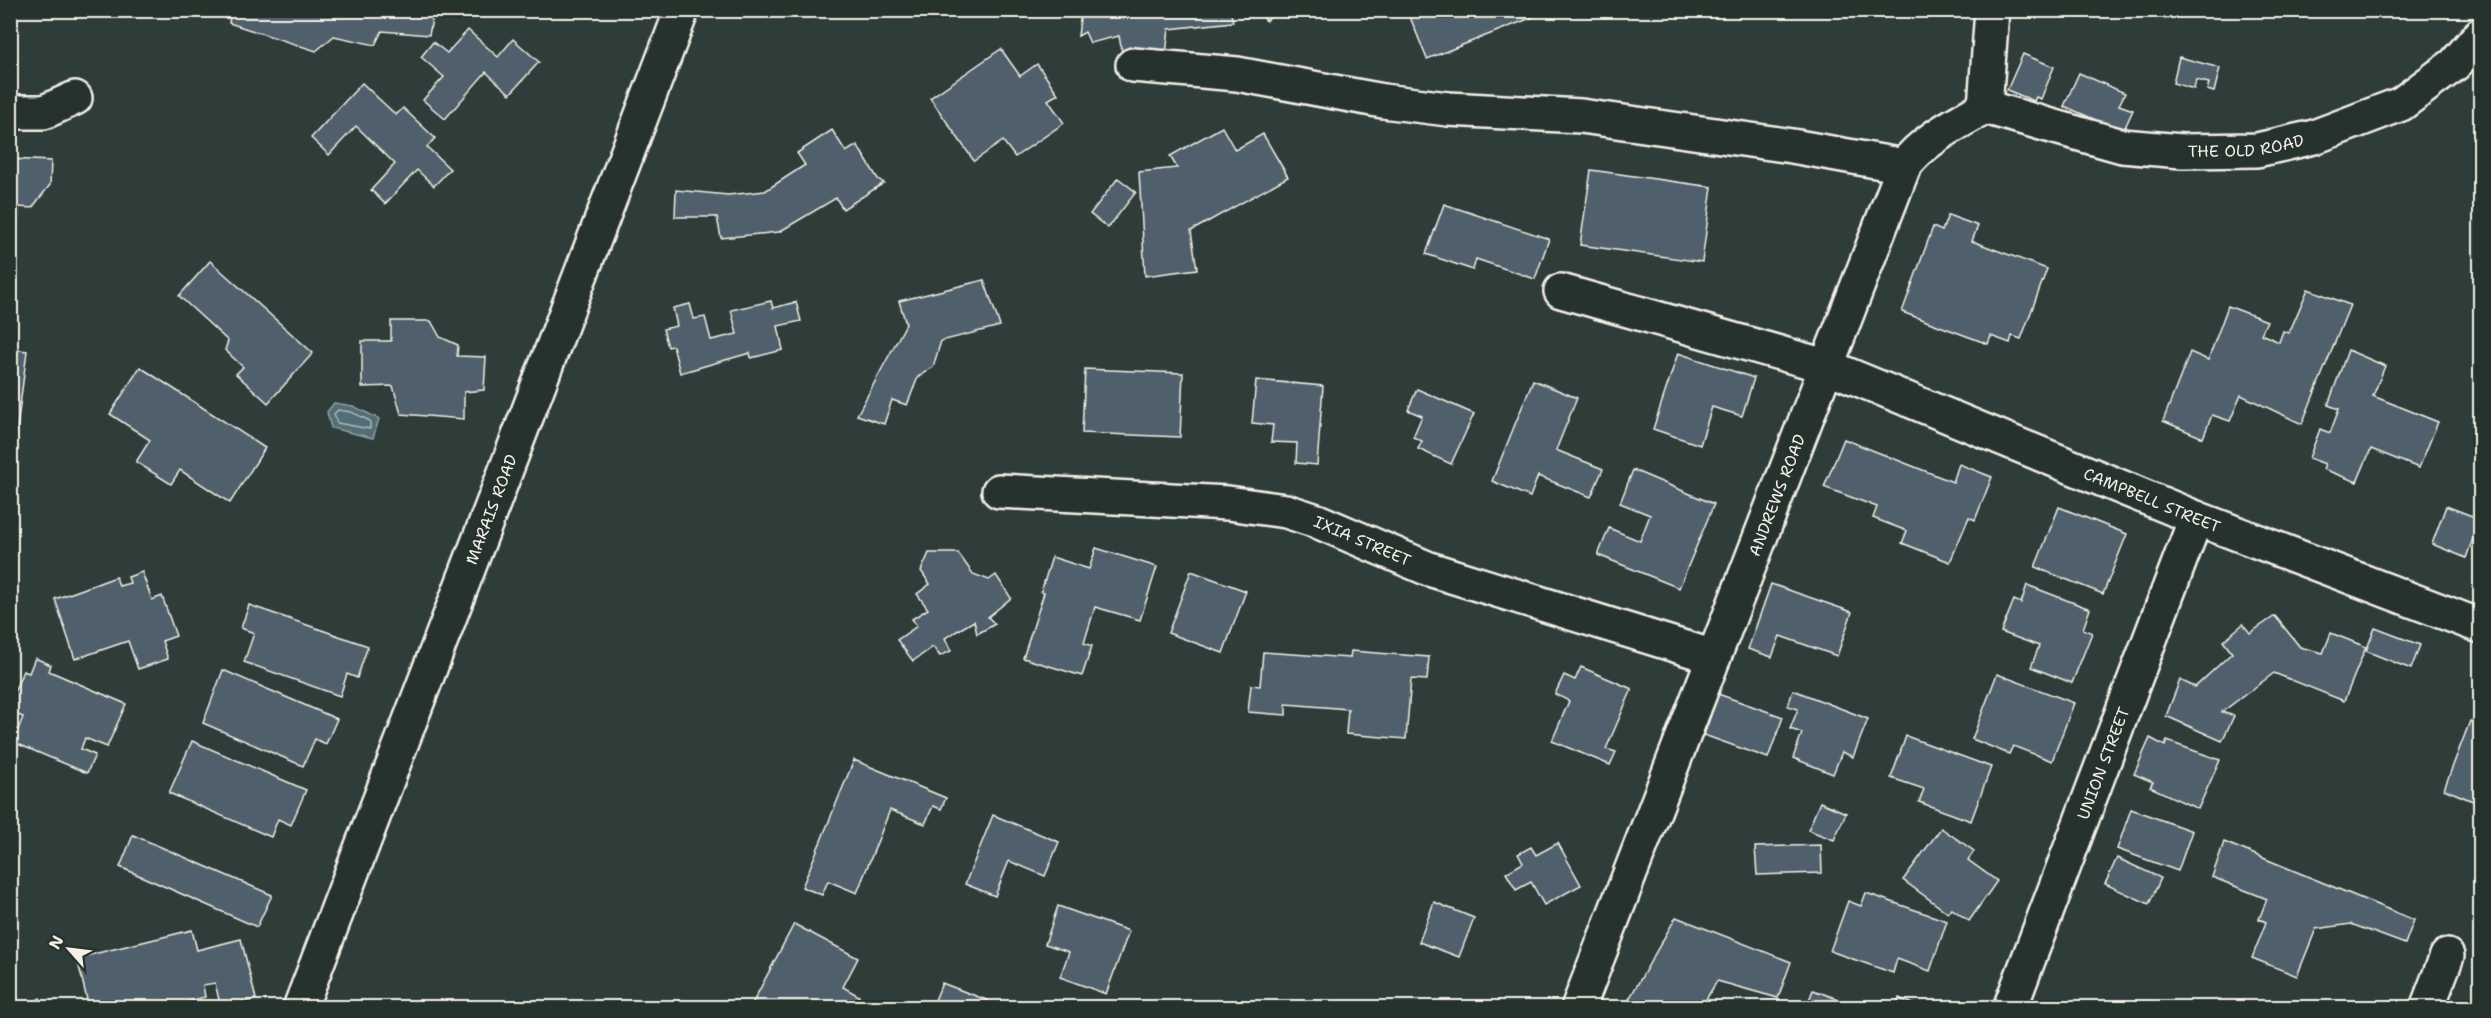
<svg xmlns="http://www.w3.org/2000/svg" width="2491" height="1018" viewBox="0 0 2491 1018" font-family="'Shantell Sans',sans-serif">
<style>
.water{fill:#516d74;stroke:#92a2a2;stroke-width:1.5}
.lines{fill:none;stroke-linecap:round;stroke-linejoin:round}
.shore{stroke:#b3bcba;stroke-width:1.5}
.building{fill:#50606c;stroke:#f4f1e8;stroke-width:1.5}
.minor-casing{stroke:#f4f1e8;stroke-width:38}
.minor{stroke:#26332d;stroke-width:33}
.labels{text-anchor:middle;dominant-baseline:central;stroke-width:4.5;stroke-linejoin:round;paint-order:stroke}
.street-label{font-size:16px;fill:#f4f1e8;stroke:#26332d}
</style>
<rect width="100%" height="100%" fill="#2e3c3a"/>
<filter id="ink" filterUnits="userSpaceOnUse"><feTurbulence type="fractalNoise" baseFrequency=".0167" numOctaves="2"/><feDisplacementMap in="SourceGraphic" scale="12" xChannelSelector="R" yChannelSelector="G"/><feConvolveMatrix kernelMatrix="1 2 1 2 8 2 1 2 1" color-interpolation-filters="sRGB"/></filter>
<g filter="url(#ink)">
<path class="water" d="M334,403l19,3 26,13 -6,19 -42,-10 -4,-16z"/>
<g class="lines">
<path class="shore" d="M338,410l13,2 19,9v8l-33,-6 -3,-9z"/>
</g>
<g class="building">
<path d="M231,10h203l-5,25 -47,-4 -7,14 -41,-9 -18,15 -87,-28z"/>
<path d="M1081,10h40l2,3 12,-3h95l3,12 -64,7 -3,25 -44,-2 -3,-16 -29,7 -5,-11 -7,4z"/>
<path d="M1258,10h22l-14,11z"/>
<path d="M1412,10h128l1,4 -114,45 -19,-47z"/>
<path d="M468,30l30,27 15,-18 26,23 -29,32 -24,-22 -41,47 -22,-19 21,-23 -23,-20 12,-15 14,11z"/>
<path d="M1001,49l19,27 17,-12 21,30 -10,6 16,23 -49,34 -12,-16 -29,20 -44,-63z"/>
<path d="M2023,54l31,13 -13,32 -5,-2 -2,4 -27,-11z"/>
<path d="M2179,57l41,11 -6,24 -7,-2 2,-7 -13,-3 -2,9 -21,-6z"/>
<path d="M2079,73l46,20 -6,12 14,5 -10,22 -59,-26z"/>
<path d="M362,83l34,32 7,-7 32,30 -8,9 23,22 -16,17 -17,-16 -32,34 -14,-14 24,-26 -39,-38 -27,29 -18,-17z"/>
<path d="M1222,127l13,23 28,-16 25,43 -97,54 6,38 -52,7 -6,-104 38,-4 -7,-12z"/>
<path d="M832,130l14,22 11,-7 21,34 6,4 -41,26 -7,-11 -57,34 -58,6 -4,-21h-42l1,-27 52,5 37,-4 40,-26 -8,-12z"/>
<path d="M10,159l41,2 -1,24 -18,23 -13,-1 -2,41h-7z"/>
<path d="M1591,170l121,17 -10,75 -122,-17z"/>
<path d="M1118,178l18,14 -28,36 -18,-14z"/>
<path d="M1444,204l105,35 -14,40 -59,-20 -3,11 -47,-16z"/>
<path d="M1948,215l30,11 -6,15 75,28 -26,70 -9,-3 -2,7 -19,-7 -3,8 -86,-32 31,-85 9,4z"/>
<path d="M210,261l103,92 -45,50 -32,-29 7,-7 -18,-17 3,-9 -49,-45z"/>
<path d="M984,280l16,46 -59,15 -8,26 -15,10 -11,28 -15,-5 -8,24 -27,-9 49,-91 -7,-23z"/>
<path d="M2308,289l42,16 -48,119 -61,-29 -11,26 -18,-6 -9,23 -40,-17 27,-69 18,8 20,-54 39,15 -6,13 18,8 4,-11 6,2z"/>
<path d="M771,301l2,7 23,-6 5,19 -23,5 5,24 -32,8 -1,-5 -70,20 -7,-27 -5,1 -5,-18 14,-3 -4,-18 17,-4 4,15 11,-2 6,23 26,-6 -6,-24z"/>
<path d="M391,321h40l9,16 18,8 -1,11 29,1 -2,33 -20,2v27l-63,-5 -8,-28 -31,1v-46h29z"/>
<path d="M10,349l17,2 -16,124h-1z"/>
<path d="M2348,350l37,16 -12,30 65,26 -19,46 -48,-19 -14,33 -34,-13 2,-5 -16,-6 11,-29 10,4 9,-24 -11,-4z"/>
<path d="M1678,353l76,25 -12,38 -30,-9 -12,38 -47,-16z"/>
<path d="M140,367l125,81 -35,55 -50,-33 -9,14 -35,-22 14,-22 -40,-26z"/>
<path d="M1085,369l98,4 -3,64 -98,-4z"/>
<path d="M1256,380l67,6 -6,79 -21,-2 1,-20 -26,-1 2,-17 -21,-2z"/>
<path d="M1533,380l44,18 -21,52 47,19 -12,28 -53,-21 -8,21 -38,-16z"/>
<path d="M1417,389l57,25 -23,50 -33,-15 4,-8 -9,-4 9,-21 -14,-6z"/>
<path d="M1844,439l109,43 6,-18 33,13 -17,43 -6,-3 -19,45 -48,-19 5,-12 -34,-13 4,-11 -53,-20z"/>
<path d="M1633,470l81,34 -35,84 -81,-33 11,-27 31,13 10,-26 -30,-12z"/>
<path d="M2446,506l34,13 -14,39 -34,-14z"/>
<path d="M2059,507l68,27 -24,60 -68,-27z"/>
<path d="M1096,548l61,19 -17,53 -45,-13 -11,36 8,3 -10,30 -59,-18 21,-65 -3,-1 11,-35 37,12z"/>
<path d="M929,553h29l15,21 16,6 7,-5 15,23 -23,19 7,7 -18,10 -3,-13 -29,17 6,13 -11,5 -7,-9 -20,14 -16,-21 20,-14 -5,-7 16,-10 -11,-15 13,-10 -9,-13z"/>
<path d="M1191,571l55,20 -23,62 -55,-20z"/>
<path d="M142,572l10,28 10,-4 14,40 -14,5 6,18 -30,10 -10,-28 -53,18 -20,-60 61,-22 3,9 11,-3 -2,-6z"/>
<path d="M1771,584l81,28 -15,44 -57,-20 -8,21 -24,-8z"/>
<path d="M2027,585l63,24 -7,20 9,4 -20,50 -41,-16 8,-21 -38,-14 13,-32 7,3z"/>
<path d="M249,605l119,41 -11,32 -10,-4 -7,22 -96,-34 10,-29 -13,-5z"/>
<path d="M2275,616l25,31 23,6 8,-20 35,14 -22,54 -70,-28 -52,39 12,4 -12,25 -56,-25 14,-36 15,7 37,-34 -9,-12 20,-17 7,9z"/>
<path d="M2375,628l45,17 -9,24 -45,-18z"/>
<path d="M1351,651l78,6 -2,23 -16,-1 -5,60 -60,-5 2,-25 -62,-5v11l-38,-3 3,-27 9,1 3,-34 87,6z"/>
<path d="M35,658l16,7 -2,6 77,33 -19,43 -22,-9 -4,11 14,6 -8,18 -74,-31 10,-25 -13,-5v-10l13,-31 6,2z"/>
<path d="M1581,667l51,22 -26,60 10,3 -6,13 -58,-24 17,-40 -14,-7 9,-19 11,5z"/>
<path d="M223,670l114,49 -11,25 -11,-5 -12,27 -100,-43z"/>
<path d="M1997,674l77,29 -22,58 -39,-15 -4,8 -37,-15z"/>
<path d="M1793,690l75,29 -15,38 -11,-5 -9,22 -40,-16 9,-25 -12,-4 8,-20 -10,-3z"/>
<path d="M1718,694l65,23 -15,41 -64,-23z"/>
<path d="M2470,721l10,4v79l-36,-15z"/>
<path d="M1906,736l85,31 -20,54 -52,-19 5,-13 -33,-11z"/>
<path d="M2150,738l15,8 2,-5 53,19 -22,49 -48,-22 3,-5 -19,-8z"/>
<path d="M192,741l114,49 -15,35 -13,-6 -7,18 -102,-44z"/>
<path d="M854,760l92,38 -5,11 -8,-3 -8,18 -35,-14 -33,83 -29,-12 -6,14 -20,-8z"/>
<path d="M1820,802l26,11 -12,27 -26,-10z"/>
<path d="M2131,809l61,22 -14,40 -61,-22z"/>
<path d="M993,815l66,27 -14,34 -36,-15 -14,35 -30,-12z"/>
<path d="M1941,828l33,23 -6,9 29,21 -28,40 -17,-12 -4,4 -45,-33z"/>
<path d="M133,835l139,60 -15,32 -137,-60z"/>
<path d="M2224,842l190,78 -9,24 -54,-20 -35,5 -19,47 -45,-18 14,-36 -7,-3 8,-20 -55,-22z"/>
<path d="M1558,843l23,42 -37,20 -13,-23 -15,8 -10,-17 17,-10 -5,-9 13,-7 5,8z"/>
<path d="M1821,845l1,28 -65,2 -2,-28z"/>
<path d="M2117,858l44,20 -12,26 -44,-20z"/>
<path d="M1866,893l81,28 -17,50 -33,-12 -4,14 -63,-22 18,-50 13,5z"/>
<path d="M1434,902l40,16 -15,39 -40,-15z"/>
<path d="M1058,906l71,25 -23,63 -46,-17 9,-25 -24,-8z"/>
<path d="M1676,917l115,45 -13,36 -61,-17 -16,27h-77z"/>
<path d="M794,924l64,34 -15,29 16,9 -6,12h-103z"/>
<path d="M192,930l5,20 44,-11 15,60 -35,9 -6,-25 -12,2 2,12 -41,11h-75l-12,-50z"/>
<path d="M942,983l47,18 -2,7h-55z"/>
<path d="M1813,990l49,18h-56z"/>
<path d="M40,998l5,10h-21z"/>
<path d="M1899,998l24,10h-28z"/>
</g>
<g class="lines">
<defs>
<g id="minor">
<path d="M1133,65l104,9 146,27 65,8 133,7 211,30 112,20"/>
<path id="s1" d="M1985,107l137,39 60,5 75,-1 57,-13 87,-33 54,-40 25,-29"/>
<path d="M10,112h34l31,-14"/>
<path id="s2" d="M1561,291l268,76 367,151 284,108"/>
<path id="s3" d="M999,491l229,12 58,8 31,10 112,48 285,88"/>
<path id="s4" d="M300,1008l382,-998"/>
<path id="s5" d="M1578,1008l326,-842c20,-27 52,-42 81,-59l7,-97"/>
<path id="s6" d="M2010,1008l186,-490"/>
<path d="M2427,1008l20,-52"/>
</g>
</defs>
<use href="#minor" class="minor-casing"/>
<use href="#minor" class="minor"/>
</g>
</g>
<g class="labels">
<g class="street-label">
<text stroke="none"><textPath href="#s1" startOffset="267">THE OLD ROAD</textPath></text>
<text stroke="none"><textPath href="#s5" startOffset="550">ANDREWS ROAD</textPath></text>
<text stroke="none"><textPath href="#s2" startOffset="628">CAMPBELL STREET</textPath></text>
<text stroke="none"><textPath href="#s4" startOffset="534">MARAIS ROAD</textPath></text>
<text stroke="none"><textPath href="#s3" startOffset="370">IXIA STREET</textPath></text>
<text stroke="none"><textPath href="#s6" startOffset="262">UNION STREET</textPath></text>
</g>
</g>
<rect width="2491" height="1018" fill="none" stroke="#26332d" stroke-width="36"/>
<rect x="18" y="18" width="2455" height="982" fill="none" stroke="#f4f1e8" stroke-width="2" filter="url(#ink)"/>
<g transform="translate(69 949) rotate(298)" stroke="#26332d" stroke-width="4.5" paint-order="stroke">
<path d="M0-4.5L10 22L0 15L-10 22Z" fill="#f4f1e8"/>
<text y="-9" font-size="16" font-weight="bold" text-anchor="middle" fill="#f4f1e8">N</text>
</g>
</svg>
